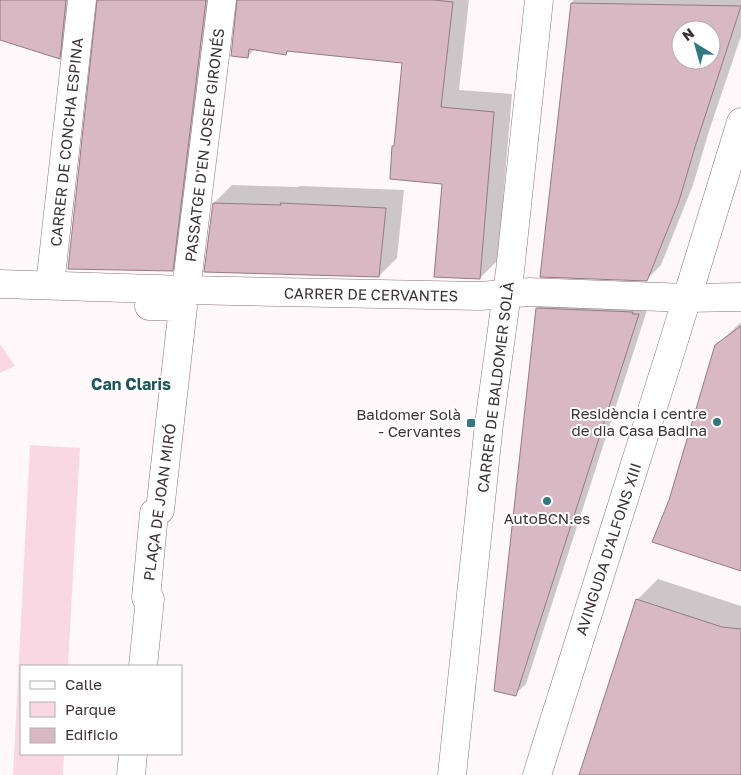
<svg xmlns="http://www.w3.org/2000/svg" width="741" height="775" viewBox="0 0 741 775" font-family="'Golos Text',sans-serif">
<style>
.green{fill:#fad8e3}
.shadow{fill:#0003;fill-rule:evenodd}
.building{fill:#d8b9c3;stroke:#967983;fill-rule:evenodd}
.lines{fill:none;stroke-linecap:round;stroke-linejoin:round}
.street-casing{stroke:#8e717b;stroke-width:29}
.primary-casing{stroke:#8e717b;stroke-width:29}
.street{stroke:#fff;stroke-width:28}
.primary{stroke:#fff;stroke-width:28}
.poi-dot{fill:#317982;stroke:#fff;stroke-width:2}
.labels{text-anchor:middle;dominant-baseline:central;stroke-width:4;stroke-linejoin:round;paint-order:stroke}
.street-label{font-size:15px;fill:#3f3237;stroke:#fff}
.poi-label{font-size:15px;fill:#3f3237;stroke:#fff;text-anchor:end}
.neighbourhood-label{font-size:16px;font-weight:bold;fill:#1c565e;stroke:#fff}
</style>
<rect width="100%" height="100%" fill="#fff8fa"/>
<g class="green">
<path d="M0,344l15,22 -15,7z"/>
<path d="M30,445l50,3 -12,218h-47v88h43l-1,21h-50z"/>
</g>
<g class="shadow">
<path d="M0,0h86l-4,35 -23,22 -59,-19z"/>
<path d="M99,0h127l-31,247 -23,23z"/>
<path d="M238,0h231l-10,90 53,4 -14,166 -18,18 -37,-95 -50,-37 2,-1 8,-83 -114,-12 -3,3 -30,-5 -9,9z"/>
<path d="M573,0h168v36l-32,95 -16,54 -32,80 -15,15 -77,-255zM681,30h30v30h-30z"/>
<path d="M232,185l66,2 2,-1 104,4 -7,68 -18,18 -165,-73z"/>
<path d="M548,298l101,6 -123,380 -11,10 22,-386z"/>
<path d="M741,322v248l-71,-70 46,-154z"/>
<path d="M658,579l83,27v169h-159l55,-175z"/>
</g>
<g class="building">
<path d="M0,0h66l-6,59 -60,-19z"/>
<path d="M97,0h109l-33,271 -105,-2z"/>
<path d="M237,0h197l19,2 -12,105 53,5 -14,167 -46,-2 8,-93 -52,-5 2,-33h2l8,-83 -115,-12 -1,4 -37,-6 -1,9 -17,-2z"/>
<path d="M571,3l170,3 -46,141 -16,54 -32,80 -107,-4zM681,30h30v30h-30z"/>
<path d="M213,203l68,2 -1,-2 106,5 -7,69 -175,-5z"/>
<path d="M536,308l97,4 -1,2h7l-123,382 -22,-5z"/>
<path d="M741,326v245l-89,-29 17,-42 46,-155z"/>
<path d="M636,599l86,28 19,2v146h-162z"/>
</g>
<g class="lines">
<defs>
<g id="street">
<path d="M0,284l186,6 294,6 50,-4 158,6 53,-1"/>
<path d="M50,285l32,-285"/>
<path d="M186,290l36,-290"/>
<path d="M143,666l7,-67 -4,-1 8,-85 6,-3 23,-203 -34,-1"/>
<path d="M131,775l2,-21"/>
</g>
<g id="primary">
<path d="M452,775l37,-351 21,-153 29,-271"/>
<path d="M537,775l134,-425 70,-228"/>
</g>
</defs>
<use href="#street" class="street-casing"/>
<use href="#primary" class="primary-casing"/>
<use href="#street" class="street"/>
<use href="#primary" class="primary"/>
</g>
<g class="poi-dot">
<circle cx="717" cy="422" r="5"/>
<rect x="466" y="418" width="10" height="10" rx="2.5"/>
<circle cx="547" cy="501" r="5"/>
</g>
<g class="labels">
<g class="street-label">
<text transform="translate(66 142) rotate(-84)">CARRER DE CONCHA ESPINA</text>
<text transform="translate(204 145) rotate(-83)">PASSATGE D'EN JOSEP GIRONÉS</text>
<text transform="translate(371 294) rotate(1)">CARRER DE CERVANTES</text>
<text transform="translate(495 387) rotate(-83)">CARRER DE BALDOMER SOLÀ</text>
<text transform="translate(159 502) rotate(-82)">PLAÇA DE JOAN MIRÓ</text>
<text transform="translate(608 549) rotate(-72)">AVINGUDA D'ALFONS XIII</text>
</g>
<g class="poi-label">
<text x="707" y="413">Residència i centre<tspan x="707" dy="17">de dia Casa Badina</tspan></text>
<text x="461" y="414">Baldomer Solà<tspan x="461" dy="17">- Cervantes</tspan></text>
<text x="547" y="518" text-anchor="middle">AutoBCN.es</text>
</g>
<g class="neighbourhood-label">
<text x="131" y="384">Can Claris</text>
</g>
</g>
<rect x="20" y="665" width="162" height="90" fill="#ffffff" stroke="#b2adaf"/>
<rect x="30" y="681" width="25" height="8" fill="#ffffff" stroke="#b2adaf"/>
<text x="65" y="690" font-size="15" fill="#3f3237">Calle</text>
<rect x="30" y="702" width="25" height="15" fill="#fad8e3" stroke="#b2adaf"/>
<text x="65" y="715" font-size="15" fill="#3f3237">Parque</text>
<rect x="30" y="728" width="25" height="15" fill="#d8b9c3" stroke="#b2adaf"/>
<text x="65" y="740" font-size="15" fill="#3f3237">Edificio</text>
<g transform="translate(696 45) rotate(323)"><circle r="24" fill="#ffffff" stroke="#b2adaf"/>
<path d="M0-4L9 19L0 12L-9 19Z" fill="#317982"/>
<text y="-8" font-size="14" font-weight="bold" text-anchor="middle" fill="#3f3237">N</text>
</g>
</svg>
